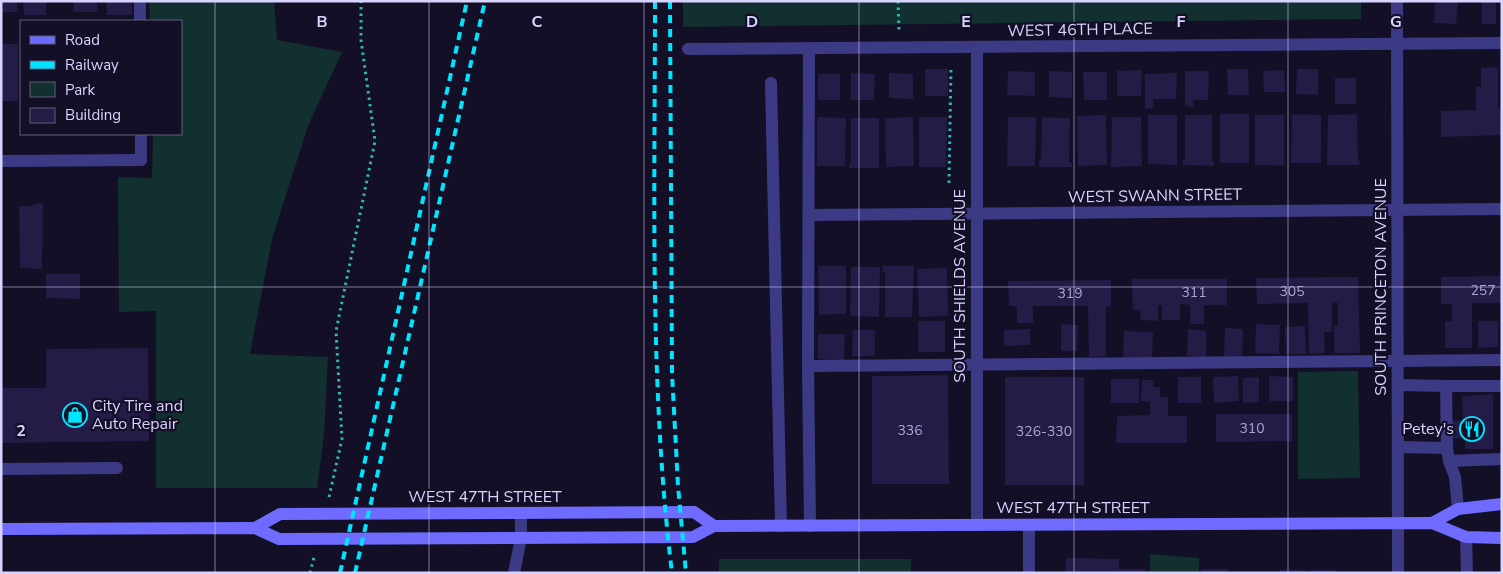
<svg xmlns="http://www.w3.org/2000/svg" width="1503" height="574" viewBox="0 0 1503 574" font-family="'Nunito Sans',sans-serif">
<style>
.green{fill:#12302f}
.building{fill:#241b47}
.lines{fill:none;stroke-linecap:round;stroke-linejoin:round}
.path{stroke:#2fb8b0;stroke-width:3;stroke-dasharray:2.5 4;stroke-linecap:butt}
.service{stroke:#3d3a85;stroke-width:12}
.minor{stroke:#3d3a85;stroke-width:12}
.secondary{stroke:#6f6bff;stroke-width:12}
.rail{stroke:#00e5ff;stroke-width:4;stroke-dasharray:8 6;stroke-linecap:butt}
.grid{fill:none;stroke:#d9d4ff;stroke-width:1;stroke-opacity:0.55}
.labels{text-anchor:middle;dominant-baseline:central;stroke-width:4.5;stroke-linejoin:round;paint-order:stroke}
.number-label{font-size:14px;fill:#aca6d1}
.street-label{font-size:16px;fill:#d9d4ff;stroke:#130f26}
.poi-label{font-size:16px;fill:#d9d4ff;stroke:#130f26;text-anchor:start}
.grid-label{font-size:16px;text-anchor:middle;font-weight:bold;fill:#d9d4ff;stroke:#130f26;stroke-width:4.5;stroke-linejoin:round;paint-order:stroke}
</style>
<rect width="100%" height="100%" fill="#130f26"/>
<g class="green">
<path d="M149,1h125l3,39 65,12 -34,74 -36,113 -22,115 78,3 -4,78 -7,53h-161v-177l-37,1 -1,-135 34,1 1,-44h28v-113h-31z"/>
<path d="M683,1h678v18l-678,8z"/>
<path d="M1358,371l2,107 -62,1v-107z"/>
<path d="M1150,554l49,4v15h-49z"/>
<rect x="719" y="559" width="192" height="14"/>
</g>
<g class="building">
<rect x="1" y="1" width="16" height="11"/>
<path d="M23,1h23v14h-22z"/>
<path d="M74,1h23v11h-24z"/>
<path d="M106,1h26v14h-25z"/>
<path d="M1435,1h23l-2,23 -22,-1z"/>
<rect x="1482" y="1" width="14" height="23"/>
<rect x="1" y="44" width="17" height="57"/>
<path d="M1498,67v41h4v27l-61,2v-26l35,-1v-23h5v-19z"/>
<rect x="925" y="69" width="23" height="27"/>
<path d="M1227,69h21l1,26h-21z"/>
<path d="M1297,69h21v26l-22,-1z"/>
<path d="M1142,70l-1,26h-24v-25z"/>
<path d="M1284,70l1,22h-21l-1,-21z"/>
<path d="M1008,71l27,1v24l-28,-1z"/>
<path d="M1049,71l23,1v26l-23,-1z"/>
<path d="M1185,71h24l-1,29h-15v7l-8,-1z"/>
<path d="M1083,72h24v28h-23z"/>
<path d="M851,73l24,1 -1,26h-23z"/>
<path d="M889,73l24,1v25l-24,-1z"/>
<path d="M1177,73l-1,26h-23v9l-8,1v-35z"/>
<rect x="818" y="74" width="22" height="26"/>
<rect x="1335" y="78" width="21" height="26"/>
<rect x="1220" y="114" width="29" height="49"/>
<path d="M1292,114l29,1v48h-30z"/>
<path d="M1357,114l1,46h1l1,5h-33l1,-50z"/>
<path d="M1106,115l1,50 -29,1 -1,-50z"/>
<path d="M1148,115h29v50l-29,-1z"/>
<path d="M1185,115h27v46h2v5l-31,-1 -1,-5h3z"/>
<path d="M1255,115h29v51l-29,-1z"/>
<path d="M817,117l29,1 -1,48h-28z"/>
<path d="M913,117l1,49 -28,1 -1,-49z"/>
<path d="M919,117h28l-1,50h-27z"/>
<path d="M1008,117h28l-1,49h-28z"/>
<path d="M1042,117l28,1 -1,44 3,1v4h-33v-7l2,1z"/>
<path d="M1112,117h29l1,49 -31,1z"/>
<path d="M851,118h28v50h-30v-5h2z"/>
<path d="M43,203l-1,66 -22,-1 -1,-62h14v-2z"/>
<path d="M818,266h28v48l-27,1z"/>
<path d="M883,266h31l-2,51h-27v-45h-2z"/>
<path d="M851,267h29l-1,50 -29,-1z"/>
<path d="M947,268l1,48 -29,1 -2,-48z"/>
<path d="M46,274h34v25l-34,-1z"/>
<path d="M1502,276v27h-30v45h-27v-27l7,1v-18h-11v-27z"/>
<path d="M1358,277l2,76h-26v-28h4v-22l-6,-1v30h-8l1,21 -16,1 -1,-51 -51,1 -1,-26z"/>
<path d="M1132,279h95v26h-23v19h-14v-19l-8,-1h-2v16h-18v-15h-4v16l-17,-1 -1,-10h-7z"/>
<path d="M1111,280v26l-5,1v49l-17,1 -1,-51h-55v17h-16v-17h-8l-1,-25z"/>
<rect x="918" y="321" width="27" height="31"/>
<path d="M1478,321h20v26l-20,1z"/>
<path d="M1061,324l17,1 -1,26h-16z"/>
<path d="M1256,324l24,1 -1,29 -24,-1z"/>
<path d="M1305,326l1,28h-20l-1,-27z"/>
<path d="M1225,328l18,1 -1,29 -18,-1z"/>
<path d="M1030,329v16l-26,1v-16z"/>
<path d="M1188,329l18,2v26l-19,-1z"/>
<path d="M853,330h22v26h-23z"/>
<path d="M1124,331l29,1 -1,26 -29,-1z"/>
<path d="M818,334h27l-1,26 -26,-1z"/>
<path d="M148,348l1,93 -148,2v-55h45v-39z"/>
<path d="M948,375l1,109h-77v-108z"/>
<path d="M1238,376l1,25 -25,2 -1,-26z"/>
<path d="M1269,376l24,1v24h-24z"/>
<rect x="1005" y="377" width="79" height="108"/>
<rect x="1178" y="377" width="23" height="26"/>
<path d="M1259,377v25l-16,1v-25z"/>
<rect x="1111" y="379" width="28" height="24"/>
<path d="M1142,380h11v7h7v10h8v19h19v27h-71l1,-27 33,-1v-13l-9,-1z"/>
<path d="M1493,394v55h-28v-11h-15v-17l13,-1 -1,-24z"/>
<path d="M1216,414h76v27l-76,1z"/>
<path d="M1066,558l53,1v10h26v4h-79z"/>
<rect x="1201" y="569" width="27" height="4"/>
<rect x="1280" y="570" width="26" height="3"/>
<rect x="1311" y="570" width="25" height="3"/>
</g>
<g class="lines">
<g class="path">
<path d="M898,1l1,30"/>
<path d="M949,183l2,-117"/>
<path d="M329,497l13,-58 -6,-108 39,-190 -14,-101v-39"/>
<path d="M310,573l4,-16"/>
</g>
<g class="service">
<path d="M140,1v20"/>
<path d="M809,49l-1,317 2,160"/>
<path d="M771,83l10,443"/>
<path d="M141,134v26"/>
<path d="M808,366l694,-6"/>
<path d="M1398,385l48,1"/>
<path d="M1398,447l49,1"/>
<path d="M1449,461l53,-2"/>
<path d="M1,469l116,-1"/>
<path d="M1458,509l-3,-32 -6,-16 -2,-13 -1,-62h56"/>
<path d="M1466,537l1,36"/>
<path d="M514,573l7,-35v-25"/>
</g>
<g class="minor">
<path d="M1397,1l1,572"/>
<path d="M688,49l814,-6"/>
<path d="M1,161l140,-1"/>
<path d="M809,215l693,-6"/>
<path d="M977,525v-477"/>
<path d="M1029,525v48"/>
</g>
<g class="secondary">
<path d="M1432,523l26,-14 44,-5"/>
<path d="M255,528l25,-14 414,-2 20,14"/>
<path d="M1,529l254,-1 24,11 414,-2 21,-11 718,-3 34,14 36,1"/>
</g>
<g class="rail">
<path d="M655,1c0,190 -6,383 17,572"/>
<path d="M670,1l2,372 6,113 8,87"/>
<path d="M340,573l127,-572"/>
<path d="M355,573l130,-572"/>
</g>
</g>
<path class="grid" d="M215,1v572M429,1v572M644,1v572M859,1v572M1074,1v572M1288,1v572M1,287h1501"/>
<defs>
<symbol id="shop-ring" viewBox="-11 -11 22 22"><circle r="9.5" fill="#130f26" stroke="#00e5ff" stroke-width="1.5"/><path d="M-5-2.5h2.3a2.7 3.5 0 0 1 5.4 0H5L5.5 6h-11ZM-1.5-2.5h3a1.5 2.3 0 0 0-3 0Z" fill="#00e5ff"/></symbol>
<symbol id="restaurant-ring" viewBox="-11 -11 22 22"><circle r="9.5" fill="#130f26" stroke="#00e5ff" stroke-width="1.5"/><path d="M-5-6h1v4h1v-4h1v4h1v-4h1v5L-1.5 .5V6h-2V.5L-5-1ZM5-6V6H3V1.5H1.5Q1.5-4 5-6Z" fill="#00e5ff"/></symbol>
</defs>
<g fill-rule="evenodd">
<use href="#shop-ring" x="61" y="401" width="28" height="28"/>
<use href="#restaurant-ring" x="1458" y="415" width="28" height="28"/>
</g>
<g class="labels">
<g class="number-label">
<text x="1483" y="290">257</text>
<text x="1292" y="291">305</text>
<text x="1194" y="292">311</text>
<text x="1070" y="293">319</text>
<text x="1252" y="428">310</text>
<text x="910" y="430">336</text>
<text x="1044" y="431">326-330</text>
</g>
<g class="street-label">
<text transform="translate(1080 30) rotate(-1)">WEST 46TH PLACE</text>
<text transform="translate(1155 196) rotate(-1)">WEST SWANN STREET</text>
<text transform="translate(960 286) rotate(-90)">SOUTH SHIELDS AVENUE</text>
<text transform="translate(1381 287) rotate(-90)">SOUTH PRINCETON AVENUE</text>
<text x="485" y="497">WEST 47TH STREET</text>
<text x="1073" y="508">WEST 47TH STREET</text>
</g>
<g class="poi-label">
<text x="92" y="406">City Tire and<tspan x="92" dy="18">Auto Repair</tspan></text>
<text x="1454" y="429" text-anchor="end">Petey's</text>
</g>
</g>
<g class="grid-label">
<text x="322" y="27">B</text>
<text x="537" y="27">C</text>
<text x="752" y="27">D</text>
<text x="966" y="27">E</text>
<text x="1181" y="27">F</text>
<text x="1396" y="27">G</text>
<text x="21" y="436">2</text>
</g>
<rect width="1503" height="574" fill="none" stroke="#d9d4ff" stroke-width="5"/>
<rect x="20" y="20" width="162" height="115" fill="#130f26" stroke="#625e7d"/>
<rect x="30" y="36" width="25" height="8" fill="#6f6bff" stroke="#625e7d"/>
<text x="65" y="45" font-size="15" fill="#d9d4ff">Road</text>
<rect x="30" y="61" width="25" height="8" fill="#00e5ff" stroke="#625e7d"/>
<text x="65" y="70" font-size="15" fill="#d9d4ff">Railway</text>
<rect x="30" y="82" width="25" height="15" fill="#12302f" stroke="#625e7d"/>
<text x="65" y="95" font-size="15" fill="#d9d4ff">Park</text>
<rect x="30" y="108" width="25" height="15" fill="#241b47" stroke="#625e7d"/>
<text x="65" y="120" font-size="15" fill="#d9d4ff">Building</text>
</svg>
